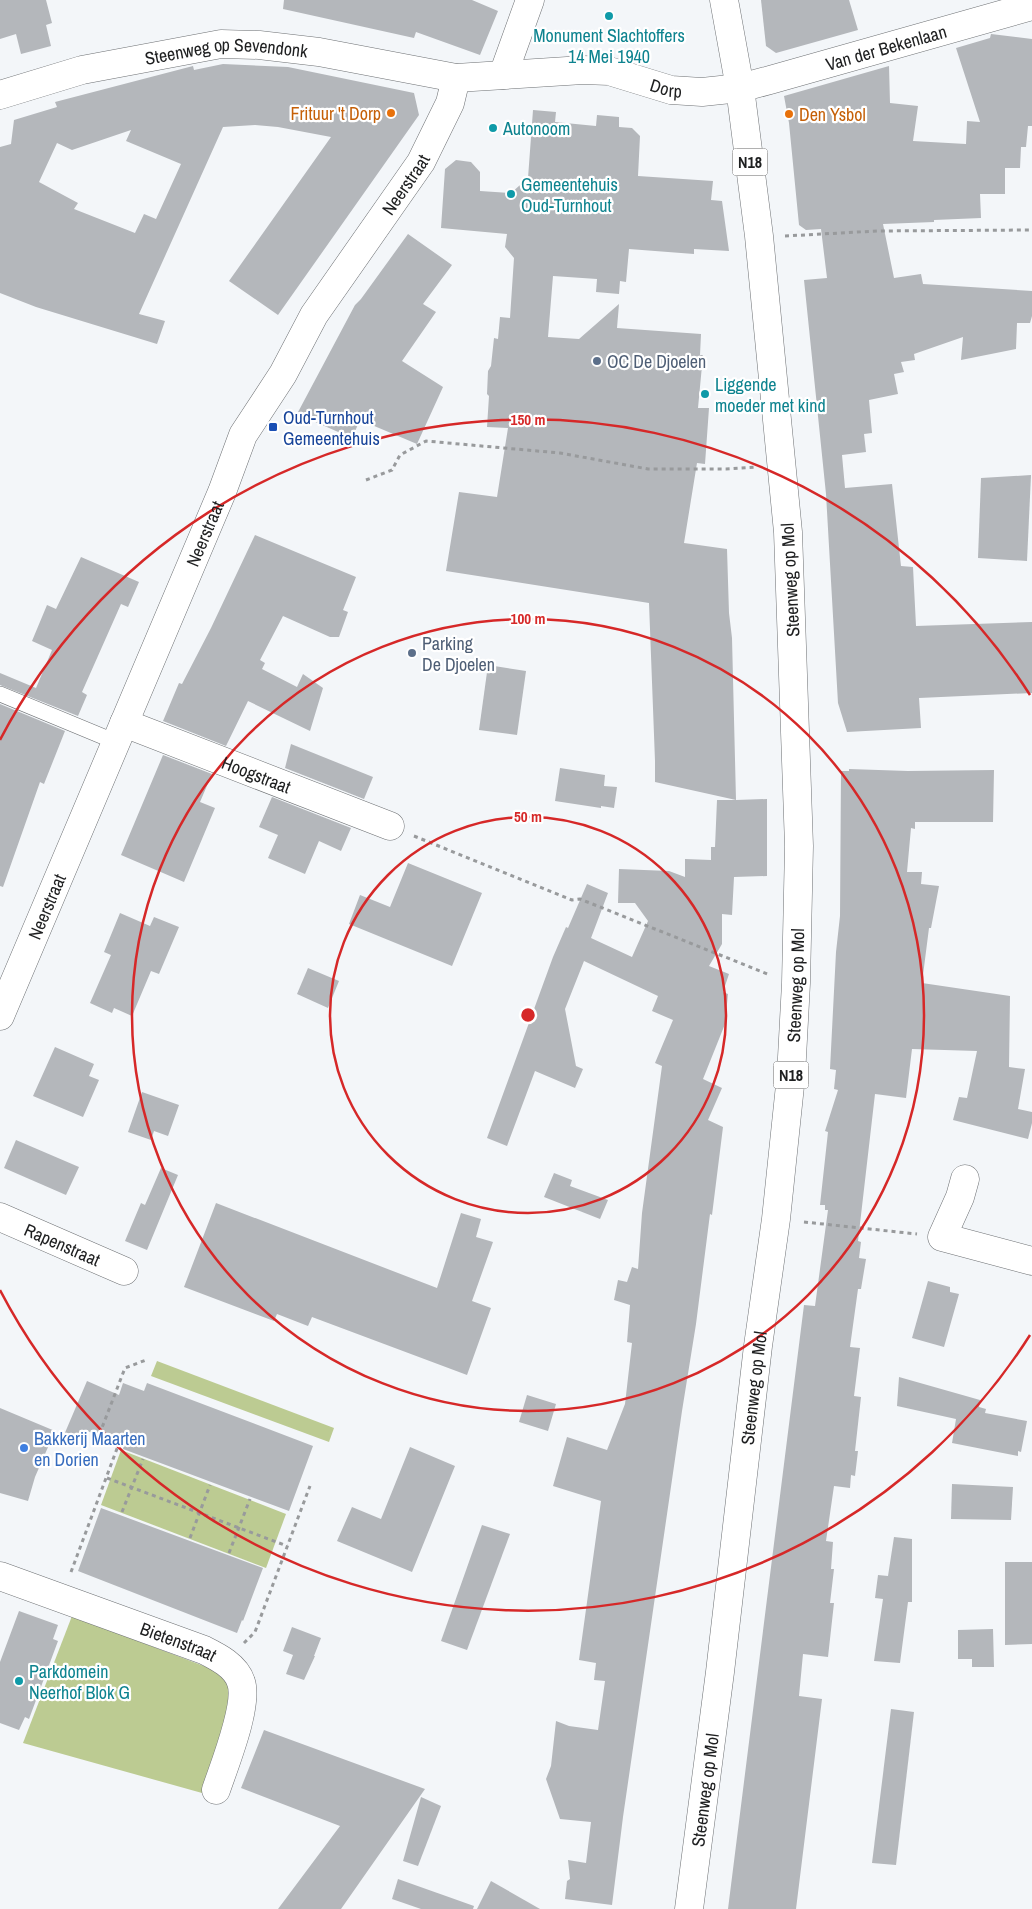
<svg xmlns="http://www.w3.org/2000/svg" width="1032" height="1909" viewBox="0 0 1032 1909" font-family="'Archivo Narrow',sans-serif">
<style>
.green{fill:#bccb92}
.building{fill:#b4b7bb;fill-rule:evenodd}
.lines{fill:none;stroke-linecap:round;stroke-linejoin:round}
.lane-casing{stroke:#6e7174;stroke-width:16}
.street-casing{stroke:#6e7174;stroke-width:29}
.secondary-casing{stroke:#6e7174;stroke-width:29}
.primary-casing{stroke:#6e7174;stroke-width:29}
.path{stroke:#989a9c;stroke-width:3;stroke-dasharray:4 4;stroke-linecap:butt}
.lane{stroke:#fff;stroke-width:15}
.street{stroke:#fff;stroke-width:28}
.secondary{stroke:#fff;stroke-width:28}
.primary{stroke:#fff;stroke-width:28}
.ring{fill:none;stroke:#d62828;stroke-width:2.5}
.culture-dot{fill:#0f9aa8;stroke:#fff;stroke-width:2}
.food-dot{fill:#e8710a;stroke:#fff;stroke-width:2}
.service-dot{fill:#5c6f8a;stroke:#fff;stroke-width:2}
.transit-dot{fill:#1a4fb4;stroke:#fff;stroke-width:2}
.shop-dot{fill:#3f7fe0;stroke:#fff;stroke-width:2}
.labels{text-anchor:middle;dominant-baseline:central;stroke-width:4.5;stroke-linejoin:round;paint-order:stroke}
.shield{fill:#fff;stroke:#626263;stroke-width:1}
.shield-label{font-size:16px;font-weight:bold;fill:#1e1f20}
.culture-label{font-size:18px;fill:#0d838f;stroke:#fff;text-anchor:start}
.street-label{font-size:18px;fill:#1e1f20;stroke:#fff}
.food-label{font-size:18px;fill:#c56008;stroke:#fff;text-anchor:end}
.service-label{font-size:18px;fill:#4e5e75;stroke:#fff;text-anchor:start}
.transit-label{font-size:18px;fill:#164399;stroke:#fff;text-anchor:start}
.shop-label{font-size:18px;fill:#366cbe;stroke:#fff;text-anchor:start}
.centre{fill:#d62828;stroke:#fff;stroke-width:2.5}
.ring-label{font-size:15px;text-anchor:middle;font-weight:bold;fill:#d62828;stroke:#fff;stroke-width:4.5;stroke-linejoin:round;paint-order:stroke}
</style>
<rect width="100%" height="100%" fill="#f3f6f9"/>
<g class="green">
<path d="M157,1361l177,67 -5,14 -178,-66z"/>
<path d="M121,1450l165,64 -20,54 -165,-63z"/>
<path d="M72,1616l145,55 9,8 3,12 1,18 -28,84 -179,-50z"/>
</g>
<g class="building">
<path d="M0,0h46l6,23 -6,2 5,21 -30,8 -5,-20 -16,5z"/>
<path d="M284,0h188l26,11 -18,44 -64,-23 -2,6 -131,-29z"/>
<path d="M761,0h88l9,30 -82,23 -10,-7z"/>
<path d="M991,34l41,5v87h-4l-2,21h-5l-1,21h-15v26h-25l1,24 -47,2v2l-51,2 11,54 27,-4 2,10 109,7v25l-2,7h-13l-1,26 -55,11 2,-23 -49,17 1,6 -14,2 3,10 -10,2 4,20 -29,6 3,33 -8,1 2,18 -24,3 3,33 47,-4 9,82 12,1 3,59 116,-4v71l-113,5 2,30 -74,4 -9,-29 -12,-209 -22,-214 23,-2 -6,-49 -15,1 -7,-5 -10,-102 -5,-27 105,-30 1,37 28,3 -5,35 53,3 1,-23 13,1 -24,-74 34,-10z"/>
<path d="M223,64l65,3 126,26 5,22 -141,200 -49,-34 102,-144 -53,-10 -23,-2 -32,2 -84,187 26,7 -8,23 -121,-37 -36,-14v-146l11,-3 3,-24 43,-13 -2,-5 138,-36 1,4zM131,130l-5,11 55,23 -25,55 -12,-5 -9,19 -61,-24 4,-6 -39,-21 18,-39 15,7z"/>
<path d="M533,110l23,2 -1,10 41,4 1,-11 22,2v10l13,1 8,8 -2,40 75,5 -2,19 11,1 7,50 -35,-2v5l-65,-5 -3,33 -6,-1 -1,13 -23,-2 1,-13 -44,-3 -5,61 31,2 40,-35 -2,24 84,6 -1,21h3l-5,53h11l-4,56 -8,-1 -13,80 43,6 2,64 3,25 4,162 31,-1v77l-33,1 -2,38 -10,-1v30l-13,22 20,8 -6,18 5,2 -3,30 -22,55 19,9 -14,32 15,7 -11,88 -2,-1 -14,110 -14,87 -59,406 -11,88 -47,-6 2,-18 3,-2 -2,-19 18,3 5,-41 -31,-3 -14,-40 5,-13 5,-45 13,5 29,4 7,-49 -11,-1 2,-17 -17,-3 22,-159 -48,-15 14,-49 40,13 18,-46 7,-61 -5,-1 3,-37 -16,-5 4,-20 9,2 5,-15 6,2 4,-56 20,-147 -7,-3 18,-43 -21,-9 6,-15 -74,-35 -19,48 11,57 7,3 -8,19 -40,-17 -28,75 -20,-8 66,-181 13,-30 2,1 19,-44 21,9 -17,45 41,19 16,-36 -13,-18h-17l1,-34 50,2 16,6v-18l26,1v-13h4l2,-47h19l-81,-18v-21l-6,-158 -203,-32 13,-79 38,5 11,-69 -21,-1 2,-31 -2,-2 1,-23 3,-5 3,-28 4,1 2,-22 10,1 4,-60 -9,-11 2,-13 -66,-6 4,-59 11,-9 15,2 9,10v19l31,2 17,-15z"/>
<path d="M408,234l44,31 -29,39 13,8 -34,49 41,26 -26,57 -57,-24 -8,18 -55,-24 58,-109 6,-6z"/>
<path d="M1031,475l-4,86 -49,-3 3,-80z"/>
<path d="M255,535l101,42 -13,33 5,2 -9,25h-9l-47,-21 -23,44 5,3 -3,6 35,18 6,-13 20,14 -13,43 -62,-30 -22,45 -63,-25 16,-38 3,1 29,-56z"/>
<path d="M81,557l58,25 -11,25 -7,-3 -39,88 5,3 -9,21 -78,-31v-12l36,15 16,-38 -20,-9 15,-36 9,4z"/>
<path d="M488,665l38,6 -9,64 -38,-5z"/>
<path d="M0,704l65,27 -21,53 -4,-2 -37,105 -3,-1z"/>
<path d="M291,744l82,33 -9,22 -79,-31z"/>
<path d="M163,755l49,19 -12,28 15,6 -31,74 -63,-27z"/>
<path d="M560,768l45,7 -1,11 13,1 -3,21 -13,-2v2l-46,-7z"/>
<path d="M849,769l59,2 86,-1 -1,52h-78v7l-4,-1 -4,44h15l-1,12 18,2 -8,42h-2l-7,55 88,13 -1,71 16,2 -7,40 14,3v11l-4,16 -75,-19 6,-23 8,1 10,-47 -65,-2 -6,49 -31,-4 -17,147 3,1 -2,16 7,1 -5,30h-3l-8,58 10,1 -6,48 7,1 -6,54h3l-3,25 -4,-1 -1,13 -16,-2 -8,55 7,1 -2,27h3l-4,34h4l-6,54 -25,-3 -4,42 23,3 -26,210h-68l76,-604 11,1 13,-96h-3v-5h-5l8,-73 -3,-1 13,-41 -4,-1 2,-19 -6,-1 6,-117 4,-36 1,-145h8z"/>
<path d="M272,797l79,31 -10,23 -22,-10 -14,33 -37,-16 10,-23 -19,-8z"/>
<path d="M408,863l74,30 -30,73 -103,-42 11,-29 30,12z"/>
<path d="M120,913l30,13 4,-9 25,10 -20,47 -8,-3 -19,45 -18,-8 -2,5 -22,-10 21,-48 -7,-3z"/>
<path d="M308,968l31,13 -11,27 -31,-14z"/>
<path d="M55,1047l39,17 -5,12 10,4 -16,37 -50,-21z"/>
<path d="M142,1092l37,13 -11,31 -14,-5 -3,9 -23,-8z"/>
<path d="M16,1140l63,27 -13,28 -62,-27z"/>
<path d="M161,1168l17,7 -31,75 -22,-9 16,-38 4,2z"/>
<path d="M554,1173l18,7 -2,6 38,14 -8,19 -56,-22z"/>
<path d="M216,1203l221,85 24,-75 20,6 -5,18 17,5 -21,59 19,7 -24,67 -155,-58 -4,9 -31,-12 -3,7 -90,-34z"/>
<path d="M928,1281l22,6v5l9,2 -15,53 -32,-9z"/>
<path d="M899,1377l81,23 -1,7 7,2 -1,4 42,8 -6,31 -3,-1v5l-66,-13 4,-24 -59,-13z"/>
<path d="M87,1381l32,14 4,-12 21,8 3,-8 166,63 -24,65 -166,-62 1,-4 -37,-14 -5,12 -18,-8z"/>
<path d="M527,1395l29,9 -8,27 -29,-9z"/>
<path d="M0,1408l55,23 -20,46 -7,24 -28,-8z"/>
<path d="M410,1447l45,19 -43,106 -75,-31 15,-34 29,12z"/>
<path d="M952,1484l61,3 -2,33 -60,-1z"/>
<path d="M101,1508l162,60 -20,53 -1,-1 -5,13 -159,-62z"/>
<path d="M482,1525l28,9 -43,116 -26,-9z"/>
<path d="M894,1537l18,2v63h-4l-8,61 -26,-2 9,-62 -8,-1 3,-23 10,1z"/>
<path d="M1005,1562h27v82l-27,1z"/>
<path d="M19,1611l39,14 -5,14 5,2 -29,78 -4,-2 -6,13 -19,-7v-61z"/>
<path d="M292,1627l29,11 -7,18h1l-11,24 -18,-6 7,-19 -10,-4z"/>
<path d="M993,1629l1,38h-22v-8h-14v-29z"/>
<path d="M891,1709l23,3 -18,153 -24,-2z"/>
<path d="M264,1730l161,59 -84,120h-63l62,-83 -99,-38z"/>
<path d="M421,1797l20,9 -23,60 -15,-5z"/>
<path d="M398,1879l76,27 -1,3h-52l-29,-10z"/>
<path d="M491,1881l49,28h-63z"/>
</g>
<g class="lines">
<defs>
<path id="lane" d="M0,694l116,48"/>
<g id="street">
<path d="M503,75l27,-75"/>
<path id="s1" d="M124,723l266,103"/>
<path id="s2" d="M0,1016l222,-524 21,-57 40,-61 31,-59 107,-153 29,-59 6,-25"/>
<path d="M965,1179l-5,18 -18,40 90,24"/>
<path id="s3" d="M0,1217l124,54"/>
<path id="s4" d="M0,1576l204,74c14,7 32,16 37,32 8,23 -17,84 -25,108"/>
</g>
<g id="secondary">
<path id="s5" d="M0,95l82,-25 139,-26 38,1 60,7 137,26 127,-8 26,1 62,19 31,2 38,-4 30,-8 262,-74"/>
</g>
<g id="primary">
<path id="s6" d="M689,1909l31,-237 38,-326 18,-127 15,-143 5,-93 3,-137 -11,-314 -29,-296 -19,-148 -16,-88"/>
</g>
</defs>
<use href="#lane" class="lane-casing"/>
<use href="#street" class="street-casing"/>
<use href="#secondary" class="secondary-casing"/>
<use href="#primary" class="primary-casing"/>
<g class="path">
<path d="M785,236l92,-5 155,-1"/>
<path d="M366,480l26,-10 8,-15 26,-14 134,12 88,16h78l30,-2"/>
<path d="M414,836l158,64 8,-1 190,76"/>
<path d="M804,1222l113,12"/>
<path d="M107,1478l180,68"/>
<path d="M122,1512l21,-53"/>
<path d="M190,1538l20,-53"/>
<path d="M229,1553l21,-54"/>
<path d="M71,1572l47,-126 -20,-8 27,-70 21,-8"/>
<path d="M244,1643l11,-11 55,-146"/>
</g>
<use href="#lane" class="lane"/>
<use href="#street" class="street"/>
<use href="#secondary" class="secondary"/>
<use href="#primary" class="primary"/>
</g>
<g class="ring">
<circle cx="528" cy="1015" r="198"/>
<circle cx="528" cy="1015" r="396"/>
<path d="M1030 1335A595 595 0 0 1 0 1290M0 740A595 595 0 0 1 1030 695"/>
</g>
<g class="culture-dot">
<circle cx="609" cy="16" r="5"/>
<circle cx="493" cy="128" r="5"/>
<circle cx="511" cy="194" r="5"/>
<circle cx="705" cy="394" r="5"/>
<circle cx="19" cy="1681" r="5"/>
</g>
<g class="food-dot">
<circle cx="391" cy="113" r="5"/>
<circle cx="789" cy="114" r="5"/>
</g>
<g class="service-dot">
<circle cx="597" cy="361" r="5"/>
<circle cx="412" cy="653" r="5"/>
</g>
<rect class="transit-dot" x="268" y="422" width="10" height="10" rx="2.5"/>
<circle class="shop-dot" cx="24" cy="1448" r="5"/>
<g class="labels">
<g class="shield">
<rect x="732.5" y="148.5" width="35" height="27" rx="4"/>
<rect x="773.5" y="1061.5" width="35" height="27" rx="4"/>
</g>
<g class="shield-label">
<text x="750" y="162">N18</text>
<text x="791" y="1075">N18</text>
</g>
<g class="culture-label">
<text x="609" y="35" text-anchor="middle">Monument Slachtoffers<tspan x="609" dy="21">14 Mei 1940</tspan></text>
<text x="503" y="128">Autonoom</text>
<text x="521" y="184">Gemeentehuis<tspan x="521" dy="21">Oud-Turnhout</tspan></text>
<text x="715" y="384">Liggende<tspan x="715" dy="21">moeder met kind</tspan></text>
<text x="29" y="1671">Parkdomein<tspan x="29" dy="21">Neerhof Blok G</tspan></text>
</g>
<g class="street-label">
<text stroke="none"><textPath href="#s5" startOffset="904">Van der Bekenlaan</textPath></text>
<text stroke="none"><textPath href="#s5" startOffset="232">Steenweg op Sevendonk</textPath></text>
<text stroke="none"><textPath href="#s5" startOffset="678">Dorp</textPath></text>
<text stroke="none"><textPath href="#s2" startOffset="929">Neerstraat</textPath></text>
<text stroke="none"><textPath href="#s2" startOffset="524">Neerstraat</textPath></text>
<text transform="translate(790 580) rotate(-93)">Steenweg op Mol</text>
<text stroke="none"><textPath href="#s1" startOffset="142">Hoogstraat</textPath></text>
<text stroke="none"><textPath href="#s2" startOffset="119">Neerstraat</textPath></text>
<text stroke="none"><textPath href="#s6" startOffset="930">Steenweg op Mol</textPath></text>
<text stroke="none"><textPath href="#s3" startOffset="68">Rapenstraat</textPath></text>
<text stroke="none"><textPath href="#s6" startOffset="525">Steenweg op Mol</textPath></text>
<text stroke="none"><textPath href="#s4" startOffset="190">Bietenstraat</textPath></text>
<text stroke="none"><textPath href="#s6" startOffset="120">Steenweg op Mol</textPath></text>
</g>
<g class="food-label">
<text x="381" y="113">Frituur 't Dorp</text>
<text x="799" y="114" text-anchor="start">Den Ysbol</text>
</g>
<g class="service-label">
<text x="607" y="361">OC De Djoelen</text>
<text x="422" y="643">Parking<tspan x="422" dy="21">De Djoelen</tspan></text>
</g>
<g class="transit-label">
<text x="283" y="417">Oud-Turnhout<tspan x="283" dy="21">Gemeentehuis</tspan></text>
</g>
<g class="shop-label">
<text x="34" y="1438">Bakkerij Maarten<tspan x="34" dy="21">en Dorien</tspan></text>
</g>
</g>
<circle cx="528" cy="1015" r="8" class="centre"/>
<g class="ring-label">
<text x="528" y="425">150 m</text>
<text x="528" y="624">100 m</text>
<text x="528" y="822">50 m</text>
</g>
</svg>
